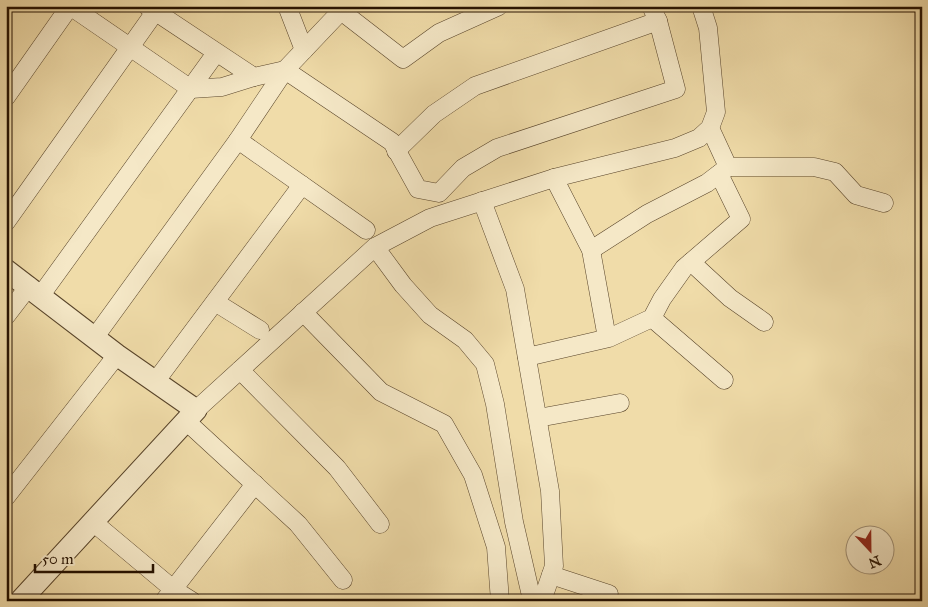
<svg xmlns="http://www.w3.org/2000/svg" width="928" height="607" viewBox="0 0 928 607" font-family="'IM FELL Great Primer',serif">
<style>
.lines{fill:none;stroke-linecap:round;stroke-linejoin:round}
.minor-casing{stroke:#58442a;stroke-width:19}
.tertiary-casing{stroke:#58442a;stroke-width:23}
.minor{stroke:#f5e8c7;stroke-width:18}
.tertiary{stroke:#f5e8c7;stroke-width:21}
</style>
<rect width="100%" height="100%" fill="#f0dca9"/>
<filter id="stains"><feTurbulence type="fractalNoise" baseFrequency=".004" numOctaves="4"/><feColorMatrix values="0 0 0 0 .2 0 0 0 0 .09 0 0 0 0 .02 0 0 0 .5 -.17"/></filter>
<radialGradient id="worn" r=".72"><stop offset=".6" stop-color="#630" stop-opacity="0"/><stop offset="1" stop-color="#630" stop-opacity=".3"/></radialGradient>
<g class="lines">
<defs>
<g id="minor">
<path d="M70,6l121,83 31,-2 32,-10"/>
<path d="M147,6l107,71 31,-7 107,72 26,47 21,4 24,-25 34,-20 179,-59 -18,-68 -7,-15"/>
<path d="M287,6l17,44"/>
<path d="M341,11l62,48 36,-26 60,-27"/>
<path d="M6,97l64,-91"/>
<path d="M710,128l18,39h86l21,5 21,23 28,8"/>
<path d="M238,140l128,90"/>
<path d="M396,151l38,-37 41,-28 183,-65"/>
<path d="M554,178l37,72 16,88"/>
<path d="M482,201l33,88 35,202 4,75 -12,35"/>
<path d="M6,222l149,-210"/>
<path d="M375,247l28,38 27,30 35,25 20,24 10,40 19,118 18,78 10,-2"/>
<path d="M591,250l56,-36 60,-31 21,-16"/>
<path d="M691,262l39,36 34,24"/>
<path d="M41,295l175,-242"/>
<path d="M215,302l45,28"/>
<path d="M303,312l78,80 63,32 29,51 23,72 4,54"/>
<path d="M6,316l23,-30"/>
<path d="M652,318l72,62"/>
<path d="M95,337l143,-197 47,-70 56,-59 7,-5"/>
<path d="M527,357l82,-19 43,-20 10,-19 22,-31 57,-49 -22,-45"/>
<path d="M240,370l97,98 43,56"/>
<path d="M155,382l147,-197"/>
<path d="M196,410l179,-163 55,-29 124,-40 121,-30 24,-10 11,-10 6,-16 -8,-84 -7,-22"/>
<path d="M538,418l82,-15"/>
<path d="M186,421l112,103 45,56"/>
<path d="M6,497l111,-142"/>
<path d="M93,522l80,67 19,12"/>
<path d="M551,575l58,19"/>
<path d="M164,601l91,-117"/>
</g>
<path id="tertiary" d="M6,270l111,85 79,55 -176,191"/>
</defs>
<use href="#minor" class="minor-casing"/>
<use href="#tertiary" class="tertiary-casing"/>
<use href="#minor" class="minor"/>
<use href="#tertiary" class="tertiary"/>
</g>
<rect width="928" height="607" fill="none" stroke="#f0dca9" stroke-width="25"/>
<rect x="8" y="8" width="913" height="592" fill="none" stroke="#251100" stroke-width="2.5"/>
<rect x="12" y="12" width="903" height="582" fill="none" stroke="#251100"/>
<g transform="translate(870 550) rotate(158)"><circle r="24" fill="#f5e8c7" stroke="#a29277"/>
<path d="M0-4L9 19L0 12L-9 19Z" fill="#8f2418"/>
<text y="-8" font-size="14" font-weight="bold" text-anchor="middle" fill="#251100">N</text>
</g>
<path d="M35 564v8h118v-8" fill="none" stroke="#251100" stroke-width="2.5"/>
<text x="42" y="564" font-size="15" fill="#251100" stroke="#f5e8c7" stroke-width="4" paint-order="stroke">50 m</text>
<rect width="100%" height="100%" filter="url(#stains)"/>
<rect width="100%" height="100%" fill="url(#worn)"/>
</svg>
